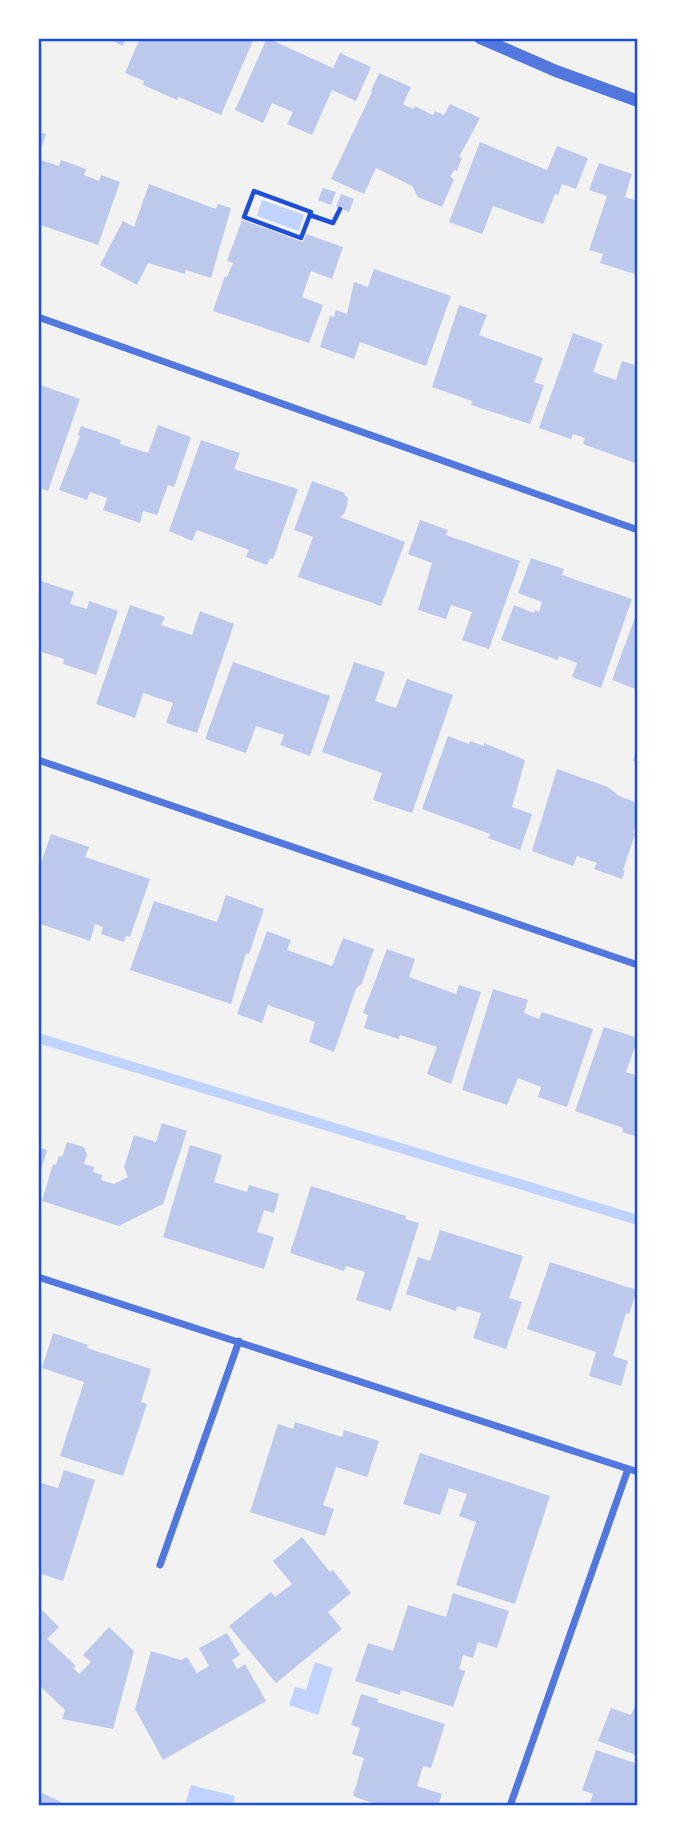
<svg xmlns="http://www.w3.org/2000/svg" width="676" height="1844" viewBox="0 0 676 1844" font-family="'Varela Round',sans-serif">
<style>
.water{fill:#bfd3fe}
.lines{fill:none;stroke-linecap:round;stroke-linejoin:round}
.stream{stroke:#bfd3fe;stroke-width:10}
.building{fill:#bdc9ec}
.path{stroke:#1d4ed8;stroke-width:4.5}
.minor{stroke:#5277de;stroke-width:7}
.tertiary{stroke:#5277de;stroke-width:12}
.neatline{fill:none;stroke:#1d4ed8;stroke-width:2.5}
</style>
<rect width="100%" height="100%" fill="#f2f2f2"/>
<g class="water">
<path d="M262,200l42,15 -5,16 -42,-15z"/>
<path d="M315,1662l18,6 -15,47 -29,-10 6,-18 11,3z"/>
<path d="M191,1785l44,11 -2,9h-35l-12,-3z"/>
</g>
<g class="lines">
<path class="stream" d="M38,1038l600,182"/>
</g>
<g class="building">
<path d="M107,38h19l-3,8z"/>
<path d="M140,38h114l-33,77 -42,-18 -2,3 -34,-15 1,-4 -19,-8z"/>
<path d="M267,38l66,30 7,-15 31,14 -15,34 -24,-11 -20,45 -25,-11 6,-12 -21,-9 -9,20 -28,-13z"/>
<path d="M379,73l32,14 -8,17 10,5 2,-3 18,9 2,-4 9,4 6,-11 30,14 -21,39 3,1 -5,13 -3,-1 -4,7 4,2 -12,28 -24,-10 -6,-11 -36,-18 -12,26 -33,-15 41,-87 -1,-1z"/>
<path d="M38,132l8,2 -7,21h-1z"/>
<path d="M480,142l67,28 10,-24 31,12 -12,31 -14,-5 -4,11 -3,-1 -12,30 -50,-18 -11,28 -33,-12z"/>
<path d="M38,159l21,7 2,-6 25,9 -2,6 15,6 2,-6 19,7 -22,63 -60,-21z"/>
<path d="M599,163l33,11 -7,23 13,4v74l-38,-12 3,-9 -14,-4 18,-54 -18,-6z"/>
<path d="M149,184l67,25 2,-5 13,4 -20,70 -25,-8 -1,4 -37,-11 -11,22 -37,-20 23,-44 11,6z"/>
<path d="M323,188l13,4 -5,13 -13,-5z"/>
<path d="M341,194l13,5 -5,13 -13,-5z"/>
<path d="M242,220l61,22 3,-8 37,13 -11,32 -21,-8 -9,26 21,8 -14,38 -96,-32 12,-35 2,1 6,-14 -6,-2z"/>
<path d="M374,269l77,27 -25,70 -66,-24 -6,17 -34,-12 10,-31 4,1 2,-7 11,4 7,-32 14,5z"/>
<path d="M459,305l28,10 -8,20 64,23 -9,24 10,3 -14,39 -59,-19 1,-4 -40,-14z"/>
<path d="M573,333l30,11 -10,28 23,8 6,-19 16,5v98l-55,-20 2,-6 -12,-4 -2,5 -32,-11z"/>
<path d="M38,384l42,15 -32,92 -10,-4z"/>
<path d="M158,425l33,12 -17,50 -6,-2 -11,30 -14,-4 -3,12 -37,-13 4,-12 -17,-6 -3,8 -28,-10 21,-54 -2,-1 3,-9 40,14 -1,4 28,9z"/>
<path d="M201,440l39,13 -6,16 64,20 -25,70 -3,-1 -3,7 -21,-8 3,-7 -52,-20 -5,11 -23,-10z"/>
<path d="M312,481l33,12 -1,2 4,2 -1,9 -3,8 -4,3 65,25 -24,64 -83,-29 15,-40 -19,-7z"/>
<path d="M420,520l28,10 -2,5 74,26 -31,88 -27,-9 10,-28 -21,-7 -5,14 -28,-9 14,-47 -24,-9z"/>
<path d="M531,558l33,11 -2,6 70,24 -31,89 -29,-11 5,-14 -18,-7 -1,4 -57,-20 13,-35 20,8 1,-3 4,2 3,-10 -24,-9z"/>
<path d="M38,580l36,12 -4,12 17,5 2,-8 29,10 -22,64 -33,-11 1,-5 -26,-8z"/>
<path d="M130,605l35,12 -4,8 31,10 8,-24 34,13 -37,109 -31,-10 7,-20 -30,-10 -8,25 -39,-14z"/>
<path d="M637,612h1v78l-26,-10z"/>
<path d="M233,662l97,34 -20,60 -30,-11 4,-10 -28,-9 -10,27 -41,-14z"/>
<path d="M354,662l31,10 -10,29 21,7 11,-29 46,16 -41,118 -39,-13 9,-27 -60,-21z"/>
<path d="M448,736l21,8 1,-3 14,5v-3l41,17 -13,47 20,7 -12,36 -32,-12 2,-4 -68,-25z"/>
<path d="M637,746h1v17l-5,-2z"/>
<path d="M557,769l51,18 11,9 19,7v16l-5,14 2,1 -12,36h2l-3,9 -28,-10 3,-6 -20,-7 -4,10 -41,-15z"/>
<path d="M51,834l38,13 -4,10 65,22 -20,58 -4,-1 -2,6 -23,-8 2,-7 -8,-3 -5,17 -52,-18v-51z"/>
<path d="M226,895l38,14 -15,45 -3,-1 -15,51 -101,-34 24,-69 63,21z"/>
<path d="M267,931l24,9 -4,10 45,16 11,-28 31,11 -12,34 -6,6 -22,63 -25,-10 6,-20 -47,-17 -6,18 -25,-9z"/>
<path d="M387,949l28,10 -6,18 47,17 3,-9 22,7 -30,92 -24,-10 10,-27 -37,-12 -1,4 -35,-11 4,-13 -5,-2z"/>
<path d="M493,989l35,11 -4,13 15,6 3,-7 51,17 -26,78 -29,-10 3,-10 -23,-9 -11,27 -45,-15z"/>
<path d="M604,1027l34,11 -12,34 12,4v61l-16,-5 1,-4 -48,-17z"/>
<path d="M162,1123l25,8 -24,73 -44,22 -77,-25 11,-37 3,1 3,-9 3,1 5,-15 17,5 3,8 -3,9 10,3 -1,5 9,3 -1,5 13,4 14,-7 -4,-10 10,-32 22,7z"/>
<path d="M190,1145l32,10 -8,27 33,10 2,-7 30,9 -5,19 -10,-3 -7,22 17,5 -10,32 -101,-32z"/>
<path d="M38,1147l9,3 -8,26h-1z"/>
<path d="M311,1186l95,30 -1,3 14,4 -28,88 -35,-11 9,-28 -19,-6 -2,5 -54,-18z"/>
<path d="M440,1230l83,26 -14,42 13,4 -16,47 -33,-11 8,-25 -24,-7 -1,5 -50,-17 12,-37 12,4z"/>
<path d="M550,1262l87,28 -8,24 -3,-1 -13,43 15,5 -7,25 -32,-10 7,-24 -69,-23z"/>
<path d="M53,1333l35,12 -1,3 64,21 -10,33 6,2 -24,72 -63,-20 24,-74 -42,-14z"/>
<path d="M295,1422l47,15 2,-7 35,11 -12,36 -31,-10 -13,38 11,4 -9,27 -75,-24 28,-88 15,5z"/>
<path d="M420,1453l130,43 -35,108 -59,-19 20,-63 -17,-6 8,-22 -18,-6 -9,27 -37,-11z"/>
<path d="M64,1470l31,10 -32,101 -25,-8v-91l20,6z"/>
<path d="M302,1537l28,35 3,-2 18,23 -23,19 14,17 -66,54 -47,-57 42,-34 4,5 17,-13 -19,-23z"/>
<path d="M453,1593l56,18 -12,37 -19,-6 -5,16 -10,-3 -4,14 6,2 -12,36 -52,-17 -1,5 -45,-14 13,-38 25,8 15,-46 38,12z"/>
<path d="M40,1608l19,19 -12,12 29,27 -3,2 6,6 12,-12 -8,-7 26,-28 25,24 -21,78 -51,-10 3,-9 -27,-26z"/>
<path d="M227,1633l13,22 -8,5 5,9 8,-5 21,37 -103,59 -28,-51 16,-58 30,9 6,-3 10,16 12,-7 -10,-18z"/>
<path d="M361,1694l17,5 -1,3 68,22 -14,44 -8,-2 -6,20 25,8 -4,12h-57l-28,-10 11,-38 -12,-4 8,-26 -9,-3z"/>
<path d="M638,1699v57l-40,-15 13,-33 20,7z"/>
<path d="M596,1750l42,14v42h-49l4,-12 -11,-4z"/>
<path d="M38,1791l23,11 -2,4h-21z"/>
</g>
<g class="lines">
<g class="path">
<path d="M254,191l57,21 -10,26 -57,-21z"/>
<path d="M310,215l23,8 7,-14"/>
</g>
<g class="minor">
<path d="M38,317l600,213"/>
<path d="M38,760l600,205"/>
<path d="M38,1277l600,195"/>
<path d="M160,1565l79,-224"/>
<path d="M510,1806l118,-337"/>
</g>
<path class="tertiary" d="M480,38l76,33 82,30"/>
</g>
<rect width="676" height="1844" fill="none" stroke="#ffffff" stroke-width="80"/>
<rect x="40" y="40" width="596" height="1764" class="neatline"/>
</svg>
